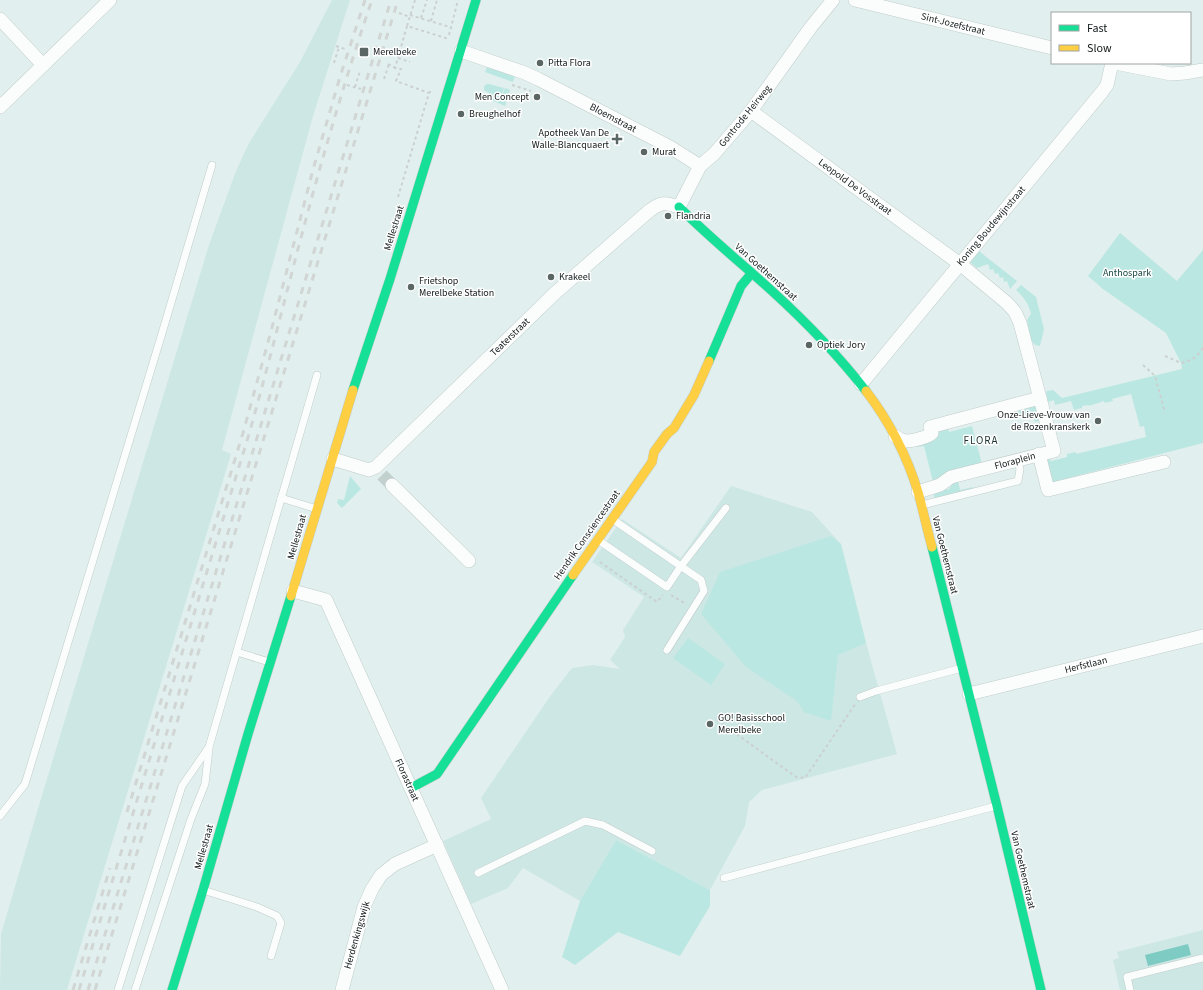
<svg xmlns="http://www.w3.org/2000/svg" width="1203" height="990" viewBox="0 0 1203 990" font-family="'Source Sans 3',sans-serif">
<style>
.built{fill:#cde7e4}
.green{fill:#bbe7e2}
.water{fill:#7ecbc3}
.lines{fill:none;stroke-linecap:round;stroke-linejoin:round}
.street-tunnel{stroke:#c2d0ce;stroke-width:13;stroke-dasharray:13 6;stroke-linecap:butt}
.lane-casing{stroke:#c0ccca;stroke-width:8}
.street-casing{stroke:#c0ccca;stroke-width:14}
.fast-casing{stroke:#c0ccca;stroke-width:10}
.slow-casing{stroke:#c0ccca;stroke-width:10}
.path{stroke:#cbd0d0;stroke-width:2;stroke-dasharray:3 3;stroke-linecap:butt}
.lane{stroke:#fafdfc;stroke-width:7}
.street{stroke:#fafdfc;stroke-width:13}
.fast{stroke:#16e098;stroke-width:9}
.slow{stroke:#ffcf43;stroke-width:9}
.rail{stroke:#d1d5d4;stroke-width:3;stroke-dasharray:7 7;stroke-linecap:butt}
.poi-dot{fill:#5a6664;stroke:#fff;stroke-width:1.5}
.labels{text-anchor:middle;dominant-baseline:central;stroke-width:3;stroke-linejoin:round;paint-order:stroke}
.street-label{font-size:10px;fill:#121b1a;stroke:#fff}
.poi-label{font-size:10px;fill:#121b1a;stroke:#fff;text-anchor:start}
.park-label{font-size:10px;fill:#194743;stroke:#fff}
.neighbourhood-label{font-size:11px;letter-spacing:1px;fill:#1d3331;stroke:#fff}
</style>
<rect width="100%" height="100%" fill="#e1f0ee"/>
<g class="built">
<path d="M332,0h18l-37,116 -91,334 9,4 -164,536h-67l1,-56 42,-142 166,-547 27,-74 13,-28 51,-81z"/>
<path d="M731,486l81,26 29,32 25,99 31,111 -135,36 -13,12 -4,24 -35,64 -94,-50 -36,61 -57,-33 -15,20 -37,16 -28,-63 48,-22 -10,-21 70,-103 21,-27 21,-3 27,4 -10,-9 15,-23 -2,-7 21,-33 -52,-35 30,-43 59,39z"/>
<path d="M1203,930v60h-83l-7,-30 6,-2 -2,-6z"/>
</g>
<g class="green">
<path d="M487,67l28,9 -2,6 -28,-10z"/>
<path d="M487,84h2l15,4 -3,10 4,-10 5,2 -5,16 -14,-6 -1,-6 -6,-4v-4z"/>
<path d="M1120,233l57,48 26,-31v193l-150,39 -7,-23 3,-1 2,3 16,-4v-3l9,-2v2l70,-17 -2,-11 -4,1 -9,-33 -19,5 1,2 -8,2 -1,-2 -15,5v-1l-7,1v2l-8,2 -3,-9 -16,4 -1,-5 -6,2 -2,-10 1,-1 6,-1 9,8 120,-29 -1,-6 -15,-30 -63,-44 -15,-13z"/>
<path d="M975,248l42,33 -7,8 -3,-8 -3,1 -1,-5 -3,1 -2,-5 -3,1 -2,-5 -3,1 -2,-6 -11,4 -7,-6z"/>
<path d="M1021,285l15,12 8,32 -4,17 -5,-1 -4,-5 -4,-20 4,-6c-2,-9 -7,-17 -15,-24z"/>
<path d="M1036,404l3,17 -4,1 -3,-10 -26,7 -2,-2 -1,-4 12,-2 1,1 13,-4 1,-2z"/>
<path d="M947,425l2,7 23,-6 10,38 -40,15 -9,3 -9,-36 -6,1 -2,-1 16,-18z"/>
<path d="M350,476l11,13 -19,19 -5,-5 1,-4 6,1z"/>
<path d="M958,481l2,9 13,-3v3l-38,8 -1,-2 1,-4 14,-3 5,-7z"/>
<path d="M831,536l10,8 25,99 -28,12 -7,66 -27,-9 -7,-11 -51,-34 -45,-53 19,-42z"/>
<path d="M688,638l37,26 -14,21 -38,-27z"/>
<path d="M616,840l94,50v16l-30,50 -62,-24 -43,33 -13,-8 18,-56z"/>
</g>
<path class="water" d="M1188,944l3,11 -43,11 -3,-11z"/>
<g class="lines">
<path class="street-tunnel" d="M382,475l10,10"/>
<defs>
<g id="lane">
<path d="M281,498l36,11"/>
<path d="M922,505l96,-24 2,-12 -3,-9"/>
<path d="M612,519l89,61 3,11 -37,59"/>
<path d="M598,540l69,47 14,-21 45,-58"/>
<path d="M237,652l32,10"/>
<path d="M860,697l16,-6 86,-23"/>
<path d="M0,816l25,-32 135,-444 52,-175"/>
<path d="M478,873l107,-52 18,4 49,26"/>
<path d="M724,878l272,-72"/>
<path d="M203,890l54,17 20,9 4,7 -10,33"/>
<path d="M118,990l64,-204 27,-39 108,-372"/>
<path d="M135,990l56,-171 14,-35 4,-35"/>
<path d="M1130,990l-3,-13 76,-19"/>
</g>
<g id="street">
<path d="M855,0l197,48"/>
<path d="M0,19l43,46"/>
<path d="M461,51l64,22 13,6 132,68 30,19"/>
<path d="M1115,63l56,11 14,-1 18,-3"/>
<path d="M0,107l110,-107"/>
<path d="M751,111l209,153 47,39 8,9 5,11 34,128 -103,26 -11,8 -22,7"/>
<path d="M861,384l241,-292 5,-7 5,-22"/>
<path d="M895,436c3,2 8,5 12,5 5,0 22,-4 25,-8l-2,-6 110,-29"/>
<path d="M1039,454l9,36 116,-28"/>
<path d="M333,459l36,11 7,-3 178,-173 95,-83c12,-9 16,-9 30,-4l21,-41 14,-12 37,-43 60,-84 22,-27"/>
<path d="M392,485l77,76"/>
<path d="M293,591l33,9 176,390"/>
<path d="M969,694l234,-58"/>
<path d="M342,990l22,-83 8,-18 9,-14 14,-11 42,-19"/>
</g>
<g id="fast">
<path d="M679,207c29,29 62,56 93,84 34,31 66,64 94,100"/>
<path d="M709,361l32,-75 10,-12"/>
<path d="M353,390l37,-111 86,-279"/>
<path d="M932,547l65,259 44,184"/>
<path d="M411,788l26,-14 136,-199"/>
<path d="M172,990l31,-100 45,-156 43,-138"/>
</g>
<g id="slow">
<path d="M866,391c23,30 41,65 52,101 5,18 9,37 14,55"/>
<path d="M573,575l79,-113 2,-10 13,-18 7,-6 20,-33 15,-34"/>
<path d="M291,596l62,-206"/>
</g>
</defs>
<use href="#lane" class="lane-casing"/>
<use href="#street" class="street-casing"/>
<use href="#fast" class="fast-casing"/>
<use href="#slow" class="slow-casing"/>
<g class="path">
<path d="M415,0l-8,26 42,13"/>
<path d="M399,13l11,4"/>
<path d="M410,15l40,12"/>
<path d="M421,18l6,-18"/>
<path d="M431,21l6,-21"/>
<path d="M407,26l-12,42 6,1 -5,12 33,12"/>
<path d="M449,35l9,-35"/>
<path d="M336,46l9,3"/>
<path d="M398,58l12,4"/>
<path d="M334,63l5,-16"/>
<path d="M388,64l7,4"/>
<path d="M384,79l5,-15"/>
<path d="M347,85l14,4"/>
<path d="M512,85l19,6"/>
<path d="M355,87l5,-16"/>
<path d="M504,109l7,3"/>
<path d="M398,197l31,-104 2,-2"/>
<path d="M1165,356l16,7 7,-2 8,-4 7,-9"/>
<path d="M1143,365l12,11 10,37"/>
<path d="M600,562l57,40 6,-7"/>
<path d="M671,595l15,9"/>
<path d="M717,720l79,57 9,1 51,-75"/>
</g>
<use href="#lane" class="lane"/>
<use href="#street" class="street"/>
<use href="#fast" class="fast"/>
<use href="#slow" class="slow"/>
<g class="rail">
<path d="M127,812l116,-379 27,-98 44,-169 26,-89 25,-77"/>
<path d="M73,990l37,-122"/>
<path d="M79,990l170,-556c25,-88 46,-178 71,-266 16,-56 33,-113 52,-168"/>
<path d="M88,990l303,-990"/>
<path d="M95,990l303,-990"/>
</g>
</g>
<g class="poi-dot">
<rect x="359" y="47" width="10" height="10" rx="2"/>
<circle cx="540" cy="63" r="4"/>
<circle cx="537" cy="97" r="4"/>
<circle cx="461" cy="114" r="4"/>
<path d="M615 133h4v4h4v4h-4v4h-4v-4h-4v-4h4z"/>
<circle cx="644" cy="152" r="4"/>
<circle cx="668" cy="216" r="4"/>
<circle cx="551" cy="277" r="4"/>
<circle cx="411" cy="287" r="4"/>
<circle cx="809" cy="345" r="4"/>
<circle cx="1098" cy="421" r="4"/>
<circle cx="710" cy="724" r="4"/>
</g>
<g class="labels">
<g class="street-label">
<text transform="translate(953 24) rotate(14)">Sint-Jozefstraat</text>
<text transform="translate(745 116) rotate(-51)">Gontrode Heirweg</text>
<text transform="translate(613 118) rotate(28)">Bloemstraat</text>
<text transform="translate(855 187) rotate(36)">Leopold De Vosstraat</text>
<text transform="translate(991 226) rotate(-50)">Koning Boudewijnstraat</text>
<text transform="translate(394 228) rotate(-73)">Mellestraat</text>
<text transform="translate(766 272) rotate(42)">Van Goethemstraat</text>
<text transform="translate(510 337) rotate(-44)">Teaterstraat</text>
<text transform="translate(1015 461) rotate(-15)">Floraplein</text>
<text transform="translate(587 535) rotate(-55)">Hendrik Consciencestraat</text>
<text transform="translate(297 537) rotate(-74)">Mellestraat</text>
<text transform="translate(945 555) rotate(76)">Van Goethemstraat</text>
<text transform="translate(1086 665) rotate(-14)">Herfstlaan</text>
<text transform="translate(407 780) rotate(66)">Florastraat</text>
<text transform="translate(204 847) rotate(-74)">Mellestraat</text>
<text transform="translate(1023 870) rotate(77)">Van Goethemstraat</text>
<text transform="translate(357 935) rotate(-74)">Herdenkingswijk</text>
</g>
<g class="poi-label">
<text x="373" y="52">Merelbeke</text>
<text x="548" y="63">Pitta Flora</text>
<text x="529" y="97" text-anchor="end">Men Concept</text>
<text x="469" y="114">Breughelhof</text>
<text x="609" y="133" text-anchor="end">Apotheek Van De<tspan x="609" dy="12">Walle-Blancquaert</tspan></text>
<text x="652" y="152">Murat</text>
<text x="676" y="216">Flandria</text>
<text x="559" y="277">Krakeel</text>
<text x="419" y="281">Frietshop<tspan x="419" dy="12">Merelbeke Station</tspan></text>
<text x="817" y="345">Optiek Jory</text>
<text x="1090" y="415" text-anchor="end">Onze-Lieve-Vrouw van<tspan x="1090" dy="12">de Rozenkranskerk</tspan></text>
<text x="718" y="718">GO! Basisschool<tspan x="718" dy="12">Merelbeke</tspan></text>
</g>
<g class="park-label">
<text x="1127" y="273">Anthospark</text>
</g>
<g class="neighbourhood-label">
<text x="981" y="440">FLORA</text>
</g>
</g>
<rect x="1051" y="12" width="140" height="52" fill="#ffffff" stroke="#a0a4a3"/>
<rect x="1059" y="25" width="20" height="6" fill="#16e098" stroke="#a0a4a3"/>
<text x="1087" y="32" font-size="12" fill="#121b1a">Fast</text>
<rect x="1059" y="45" width="20" height="6" fill="#ffcf43" stroke="#a0a4a3"/>
<text x="1087" y="52" font-size="12" fill="#121b1a">Slow</text>
</svg>
